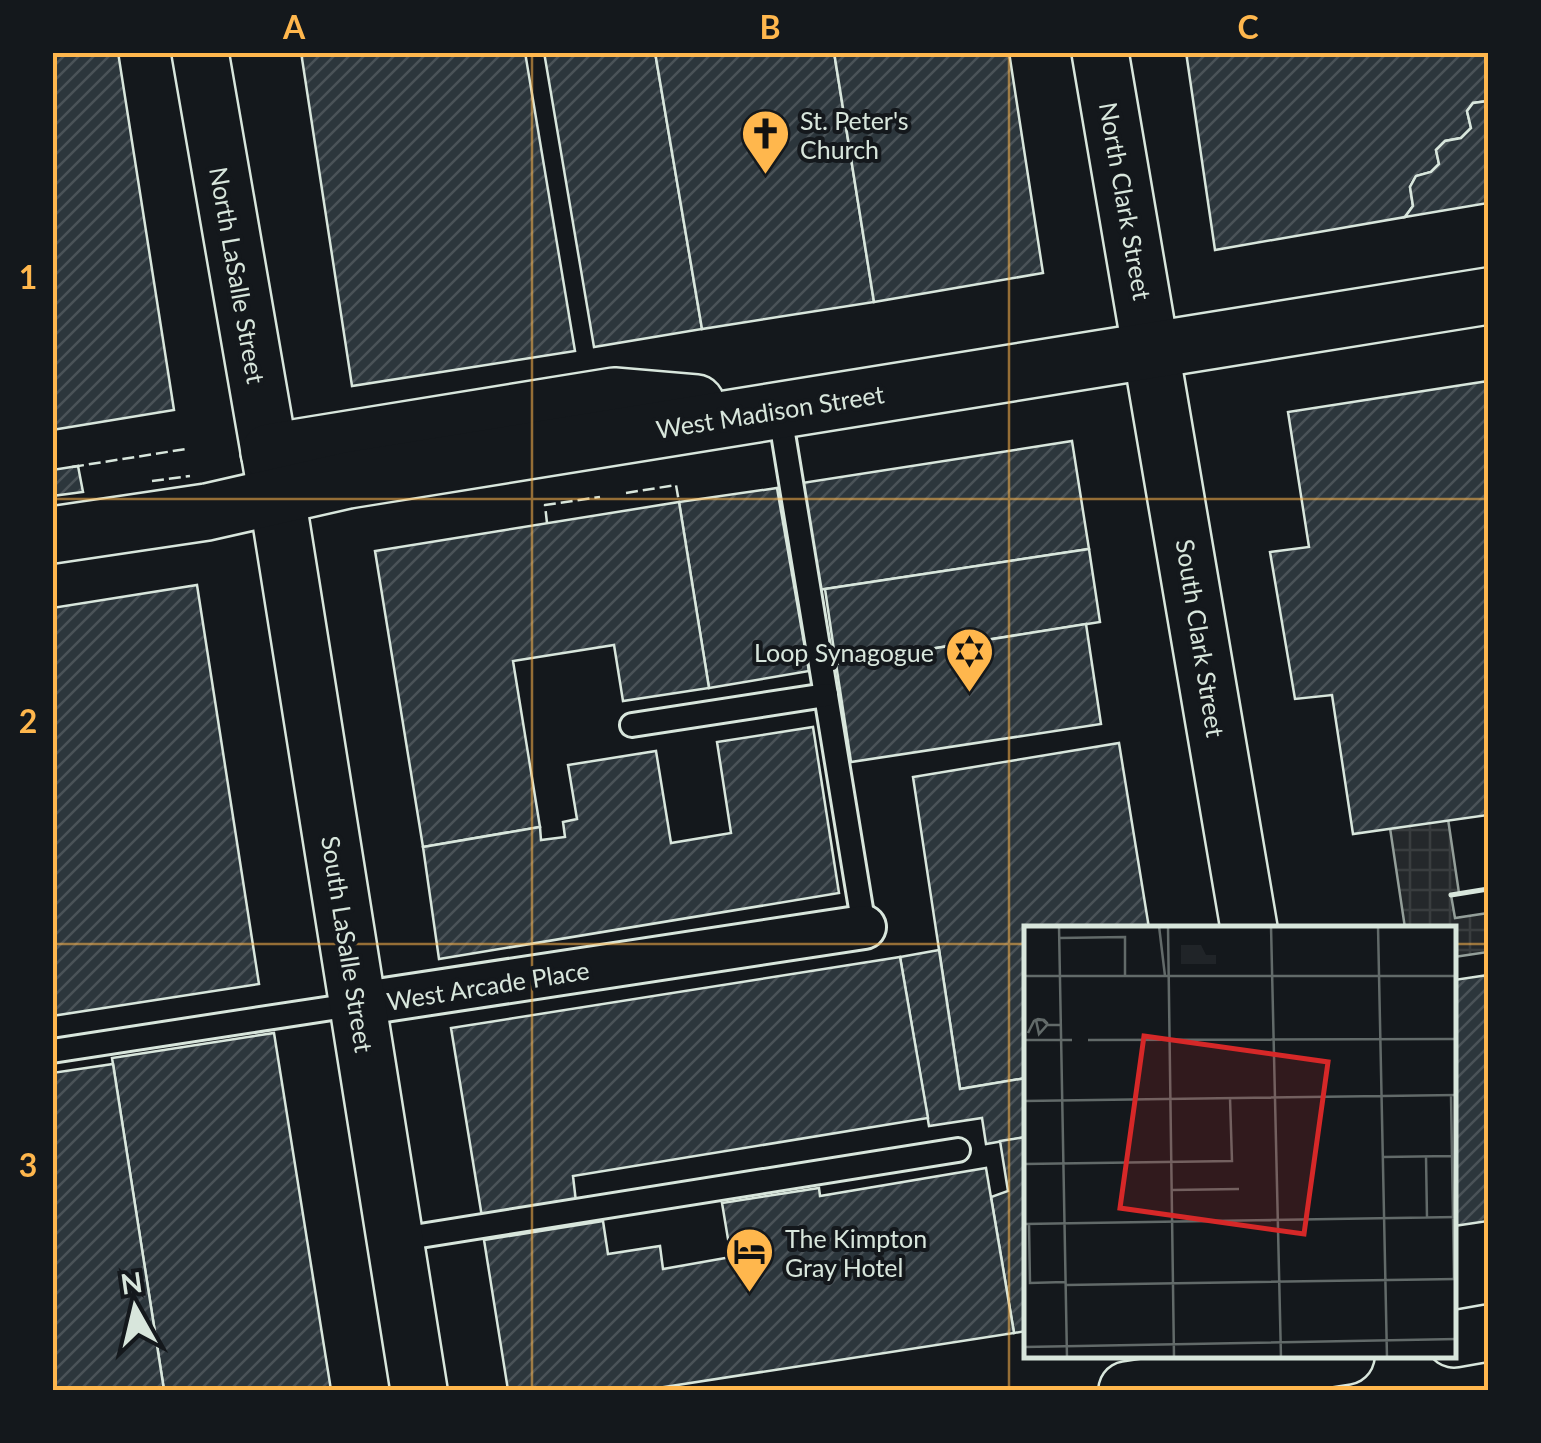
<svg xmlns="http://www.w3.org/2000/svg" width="1541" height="1443" viewBox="0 0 1541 1443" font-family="Lato,sans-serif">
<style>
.plaza{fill:url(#plaza-grid);stroke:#939e99;stroke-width:2.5}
.building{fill:url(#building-hatch);stroke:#d8e6dc;stroke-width:2.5}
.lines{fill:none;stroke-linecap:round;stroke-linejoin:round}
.lane-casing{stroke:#d8e6dc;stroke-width:28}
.street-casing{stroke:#d8e6dc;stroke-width:48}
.secondary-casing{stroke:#d8e6dc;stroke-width:60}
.lane{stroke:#14181c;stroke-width:22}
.street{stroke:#14181c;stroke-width:42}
.secondary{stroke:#14181c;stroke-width:55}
.fence{stroke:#d8e6dc;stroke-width:2.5;stroke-dasharray:12 5;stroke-linecap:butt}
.wall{stroke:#d8e6dc;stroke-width:5}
.grid{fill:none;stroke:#ffb74d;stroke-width:2.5;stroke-opacity:0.55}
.labels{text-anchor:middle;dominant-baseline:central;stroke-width:8;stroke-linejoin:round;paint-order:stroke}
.poi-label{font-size:25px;fill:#d8e6dc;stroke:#14181c;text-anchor:start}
.street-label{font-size:25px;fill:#d8e6dc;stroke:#14181c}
.inset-road{fill:none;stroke:#626a69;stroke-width:2.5}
.view{fill:#d62828;fill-opacity:0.15;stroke:#d62828;stroke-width:5}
.inset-edge{fill:none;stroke:#d8e6dc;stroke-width:5}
.neatline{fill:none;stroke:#ffb74d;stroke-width:4}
.grid-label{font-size:32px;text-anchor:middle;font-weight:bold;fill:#ffb74d}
</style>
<defs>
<pattern id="plaza-grid" width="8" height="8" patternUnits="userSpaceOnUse" patternTransform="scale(2.5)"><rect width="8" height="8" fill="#24282b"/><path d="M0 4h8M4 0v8" fill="none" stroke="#393d3f"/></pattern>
<pattern id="building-hatch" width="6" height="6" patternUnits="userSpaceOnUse" patternTransform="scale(2.5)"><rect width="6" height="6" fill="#2c363c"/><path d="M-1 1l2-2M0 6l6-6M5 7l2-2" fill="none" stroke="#4a5358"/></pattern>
</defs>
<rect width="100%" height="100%" fill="#14181c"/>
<path class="plaza" d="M1448,819l11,74 -8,2 4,23 33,-5v39l-34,5v-29h-49l-15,-100z"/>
<g class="building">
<path d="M52,52h66l56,358 -122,20z"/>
<path d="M301,52h224l50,299 -223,35z"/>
<path d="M544,52h111l47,277 -108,18z"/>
<path d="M655,52h179l40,250 -172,27z"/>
<path d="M834,52h175l34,221 -169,29z"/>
<path d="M1186,52h302v49l-15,2 -6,8 4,17 -10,10 -16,3 -9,9 3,14 -8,8 -15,4 -6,11 3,19 -8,11 -190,33z"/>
<path d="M1488,101v102l-83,14 8,-11 -3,-19 6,-11 15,-4 8,-8 -3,-14 9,-9 16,-3 10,-10 -4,-17 6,-8z"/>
<path d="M1488,381v434l-135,19 -21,-139 -37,4 -25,-147 39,-5 -21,-135z"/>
<path d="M1072,441l17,108 -271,41 -16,-107z"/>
<path d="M78,466l5,26 -31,4v-26z"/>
<path d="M777,488l32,183 -100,17 -30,-186z"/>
<path d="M679,502l30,186 -86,13 -9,-56 -101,16 27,166 -117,20 -48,-296z"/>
<path d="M1089,549l11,73 -264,42 -11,-75z"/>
<path d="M197,585l62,399 -207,32v-408z"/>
<path d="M1086,624l15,100 -250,38 -15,-98z"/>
<path d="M813,727l26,166 -400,66 -16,-112 117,-20 1,13 24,-3 -2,-15 14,-3 -9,-54 88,-14 15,92 60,-10 -14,-91z"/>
<path d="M1119,743l30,185h-123v150l-66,11 -47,-312z"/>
<path d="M939,950l21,139 66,-11v59l-40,7 -4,-26 -53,8 -29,-169z"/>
<path d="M900,957l28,161 -355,58 3,26 -94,15 -31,-189z"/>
<path d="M1488,975v246l-34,5v-246z"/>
<path d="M274,1033l57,357h-167l-52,-332z"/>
<path d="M113,1064l51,326h-112v-317z"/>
<path d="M1026,1137v194l-12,2 -23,-136 17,-6 -8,-50z"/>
<path d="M986,1168l28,165 -369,57h-137l-24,-150 119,-19 5,33 52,-8 3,23 68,-12 -9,-54 97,-15 1,8z"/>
</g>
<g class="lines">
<defs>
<g id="lane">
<path d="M779,409l85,518"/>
<path d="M632,725l194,-30"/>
<path d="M52,1051l306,-47"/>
<path d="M395,1240l563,-90"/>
</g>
<path id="street" d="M358,1004l506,-77"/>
<g id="secondary">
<path d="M200,52l77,445 142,893"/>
<path d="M1100,52l149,876"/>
<path d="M269,452l345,-56 82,7"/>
<path d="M52,535l155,-23 141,-32 1140,-184"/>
<path d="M1454,1339l34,-6"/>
<path d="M1127,1390l219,-34"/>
</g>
</defs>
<use href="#lane" class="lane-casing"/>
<use href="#street" class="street-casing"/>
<use href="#secondary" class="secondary-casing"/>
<use href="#lane" class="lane"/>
<use href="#street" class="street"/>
<use href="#secondary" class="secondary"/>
<g class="fence">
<path d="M72,467l114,-18"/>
<path d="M152,481l38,-5"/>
<path d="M626,493l50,-8 3,17"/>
<path d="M547,523l-2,-18 55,-8"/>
</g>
<path class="wall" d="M1451,895l37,-6"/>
</g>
<path class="grid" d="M532,52v1338M1009,52v1338M52,499h1436M52,944h974M1454,944h34"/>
<defs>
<symbol id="church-pin" viewBox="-11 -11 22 30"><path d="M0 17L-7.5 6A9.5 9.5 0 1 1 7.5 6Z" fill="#ffb74d" stroke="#14181c"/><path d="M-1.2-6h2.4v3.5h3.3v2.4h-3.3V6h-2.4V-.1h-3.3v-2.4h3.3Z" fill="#111"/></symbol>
<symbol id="synagogue-pin" viewBox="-11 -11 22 30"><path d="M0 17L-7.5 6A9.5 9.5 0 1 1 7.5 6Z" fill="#ffb74d" stroke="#14181c"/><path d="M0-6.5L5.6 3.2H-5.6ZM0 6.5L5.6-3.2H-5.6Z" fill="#111"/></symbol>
<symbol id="hotel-pin" viewBox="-11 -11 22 30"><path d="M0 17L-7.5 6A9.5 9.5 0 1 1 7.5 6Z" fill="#ffb74d" stroke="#14181c"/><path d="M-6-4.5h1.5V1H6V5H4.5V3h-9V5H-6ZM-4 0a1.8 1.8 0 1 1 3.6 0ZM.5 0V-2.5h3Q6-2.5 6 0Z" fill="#111"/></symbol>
</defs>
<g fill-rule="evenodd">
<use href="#church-pin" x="738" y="106" width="55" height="75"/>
<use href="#synagogue-pin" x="942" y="624" width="55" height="75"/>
<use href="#hotel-pin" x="722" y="1224" width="55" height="75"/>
</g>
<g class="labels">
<g class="poi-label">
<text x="800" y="120">St. Peter's<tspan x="800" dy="29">Church</tspan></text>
<text x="934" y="652" text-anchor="end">Loop Synagogue</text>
<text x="785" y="1238">The Kimpton<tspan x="785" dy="29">Gray Hotel</tspan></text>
</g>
<g class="street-label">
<text transform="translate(1126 201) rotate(80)">North Clark Street</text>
<text transform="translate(238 275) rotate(80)">North LaSalle Street</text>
<text transform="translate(770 411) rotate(-9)">West Madison Street</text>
<text transform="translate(1201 638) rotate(81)">South Clark Street</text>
<text transform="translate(348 944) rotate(81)">South LaSalle Street</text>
<text transform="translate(488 985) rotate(-9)">West Arcade Place</text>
</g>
</g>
<g transform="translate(1024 926)">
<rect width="432" height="432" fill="#14181c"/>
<path d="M157,19h20l5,10h10v9h-35z" fill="#202428"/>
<path class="inset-road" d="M35,0l8,432M135,0l6,50M144,0l6,432M247,0l10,432M354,0l9,432M35,12l66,-1v39M0,50h433M4,107l6,-12 4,-2 6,1 3,3v2l-8,9 -3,-14h7l5,5h13M0,114h48M64,114l369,-1M427,169l3,184M0,175l433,-6M402,230l1,62M359,231l69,-1M0,238l208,-3 -2,-63M148,264l67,-1M0,298l433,-7M5,298l1,59 35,-1M42,359l391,-6M0,421l433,-8"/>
<path class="view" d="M120,110l184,26 -24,172 -184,-26z"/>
<rect width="432" height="432" class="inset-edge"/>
</g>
<rect width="1541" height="1443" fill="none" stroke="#14181c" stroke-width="110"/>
<g transform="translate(135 1308) rotate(352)" stroke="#14181c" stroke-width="8" paint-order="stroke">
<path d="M0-8L18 38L0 25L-18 38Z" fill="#d8e6dc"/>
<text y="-15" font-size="28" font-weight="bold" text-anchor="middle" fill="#d8e6dc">N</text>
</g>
<rect x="55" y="55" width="1431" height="1333" class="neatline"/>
<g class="grid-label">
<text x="294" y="39">A</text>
<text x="770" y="39">B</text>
<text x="1248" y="39">C</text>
<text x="28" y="289">1</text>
<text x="28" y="733">2</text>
<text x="28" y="1177">3</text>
</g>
</svg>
